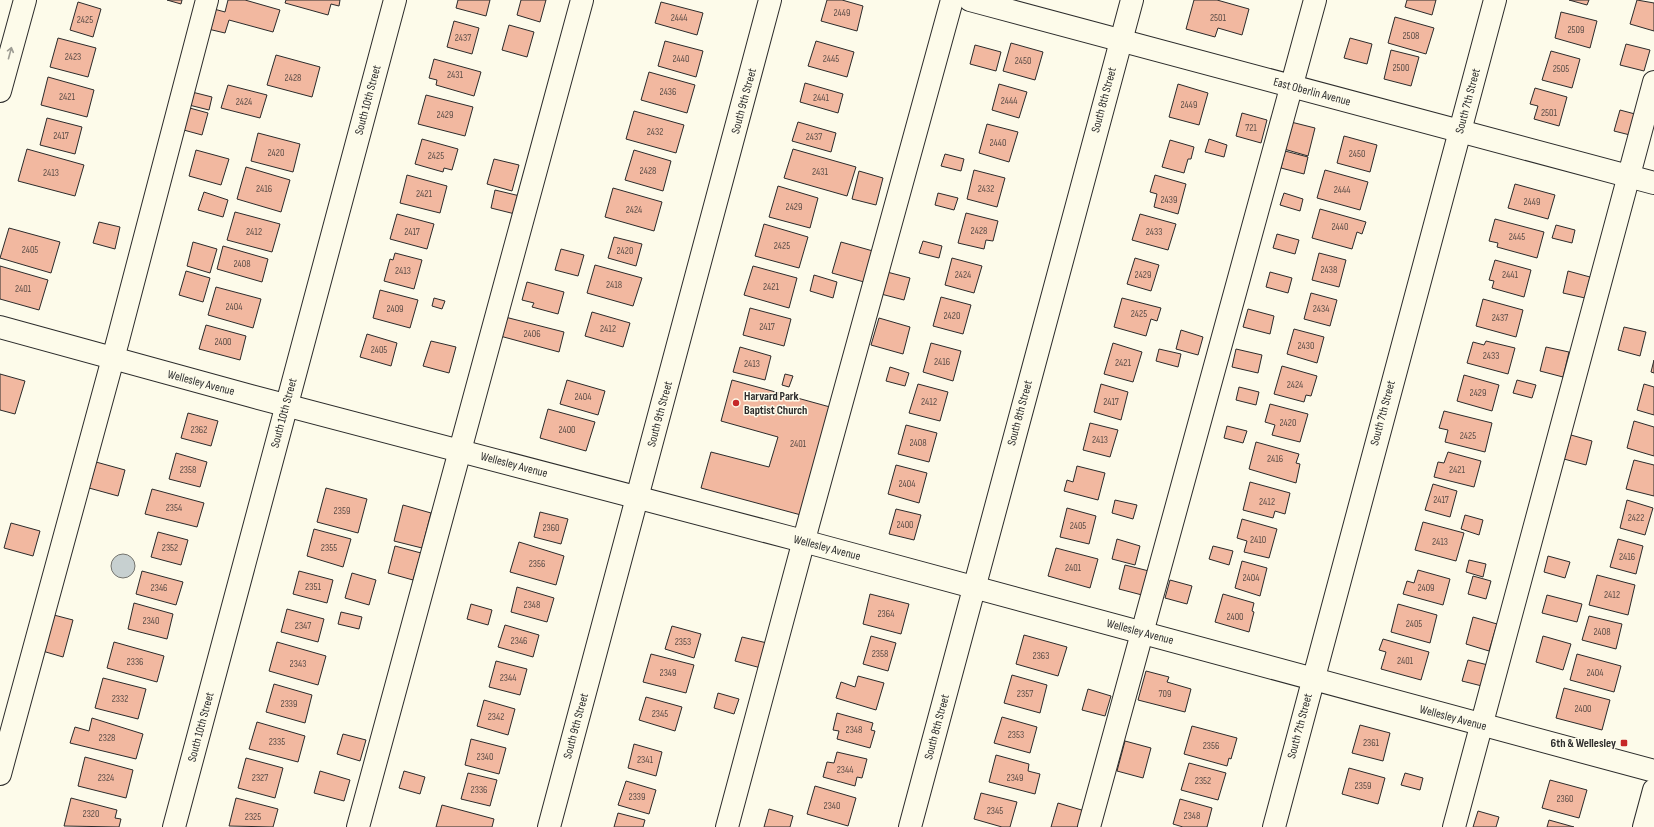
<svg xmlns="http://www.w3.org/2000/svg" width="1654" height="827" viewBox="0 0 1654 827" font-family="'Sofia Sans Condensed',sans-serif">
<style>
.water{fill:#c7d0d0;stroke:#74746e}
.building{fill:#f2b8a0;stroke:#2b2b2b}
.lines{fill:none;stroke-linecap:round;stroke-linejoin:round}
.minor-casing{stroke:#2b2b2b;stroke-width:24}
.major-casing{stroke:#2b2b2b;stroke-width:24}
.minor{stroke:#fdfbea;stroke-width:22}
.major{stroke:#fdfbea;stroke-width:22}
.oneway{stroke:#9e9d94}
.poi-dot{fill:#c62828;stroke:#fdfbea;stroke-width:1.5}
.labels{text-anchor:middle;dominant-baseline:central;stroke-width:3;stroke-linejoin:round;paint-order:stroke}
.number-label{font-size:10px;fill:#5d4e48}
.street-label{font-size:12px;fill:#2b2b2b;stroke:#fdfbea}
.poi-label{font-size:12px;font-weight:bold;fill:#2b2b2b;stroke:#fdfbea;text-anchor:start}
</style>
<rect width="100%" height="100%" fill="#fdfbea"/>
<circle class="water" cx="123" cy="566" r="12"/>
<g class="building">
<path d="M167,0h15l-1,4z"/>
<path d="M228,0h17l35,10 -7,22 -44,-12 -4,13 -17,-4 6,-20 11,3z"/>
<path d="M286,0h54l-1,6 -8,-2 -3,11 -43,-12z"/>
<path d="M458,0h32l-4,16 -30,-8z"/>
<path d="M521,0h25l-6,22 -23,-7z"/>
<path d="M827,0h15l21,6 -6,25 -36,-10z"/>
<path d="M1194,0h23l32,9 -7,26 -24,-7 -3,9 -29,-8z"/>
<path d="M1407,0h29l-4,15 -27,-8z"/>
<path d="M1569,0h20l-2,5z"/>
<path d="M1637,0l17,3v28l-24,-7z"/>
<path d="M78,2l23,7 -8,28 -23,-7z"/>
<path d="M661,2l42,11 -6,22 -42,-12z"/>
<path d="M1561,12l36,9 -7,27 -35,-10z"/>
<path d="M1395,17l39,11 -8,26 -38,-11z"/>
<path d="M454,21l25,7 -7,26 -25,-7z"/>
<path d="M509,25l25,7 -7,25 -25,-7z"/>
<path d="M58,38l38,10 -8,29 -38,-10z"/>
<path d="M1350,38l22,6 -5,20 -23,-6z"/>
<path d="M665,41l38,10 -7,26 -38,-11z"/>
<path d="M816,41l38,11 -7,25 -39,-11z"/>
<path d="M1011,43l32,9 -8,28 -32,-9z"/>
<path d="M1626,44l24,6 -6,21 -24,-6z"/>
<path d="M975,45l26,7 -5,19 -26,-7z"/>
<path d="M1391,50l28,7 -8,29 -27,-7z"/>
<path d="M1551,51l29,8 -8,29 -30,-8z"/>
<path d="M276,55l44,12 -8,30 -45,-12z"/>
<path d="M434,59l47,13 -7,24 -38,-11 1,-5 -8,-2z"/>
<path d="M649,72l46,13 -8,28 -46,-13z"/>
<path d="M48,77l46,13 -7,27 -46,-12z"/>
<path d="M805,83l38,11 -5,19 -38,-11z"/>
<path d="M999,84l28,8 -8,26 -27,-8z"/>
<path d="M1178,84l30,9 -9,32 -30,-8z"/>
<path d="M228,85l39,10 -7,23 -39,-10z"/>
<path d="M1535,88l32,9 -8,29 -25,-7 4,-13 -8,-2z"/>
<path d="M192,92l20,5 -3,13 -20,-5z"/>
<path d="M426,95l47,12 -8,29 -47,-12z"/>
<path d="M186,107l22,6 -6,22 -22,-6z"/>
<path d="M1620,110l15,4 -5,21 -16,-4z"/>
<path d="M634,111l50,14 -8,28 -50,-14z"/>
<path d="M1242,113l25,7 -6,23 -25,-7z"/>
<path d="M47,118l35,9 -7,27 -35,-9z"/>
<path d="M798,122l38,11 -5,19 -39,-11z"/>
<path d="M1291,122l24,6 -7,28 -24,-7z"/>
<path d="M987,124l31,8 -9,30 -30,-9z"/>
<path d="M258,133l42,11 -7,28 -42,-11z"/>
<path d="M1344,136l33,9 -7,27 -33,-9z"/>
<path d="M422,139l36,10 -6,21 -8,-2 -1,4 -28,-8z"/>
<path d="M1209,139l18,6 -3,12 -19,-5z"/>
<path d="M1170,140l24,7 -3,12h-3l-4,14 -22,-6z"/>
<path d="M27,149l57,16 -9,31 -57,-15z"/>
<path d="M793,149l63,18 -9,29 -63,-18z"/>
<path d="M196,150l33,9 -8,26 -32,-9z"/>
<path d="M634,150l37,11 -8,30 -38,-11z"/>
<path d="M1285,151l23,6 -4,17 -23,-6z"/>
<path d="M945,154l19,5 -3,12 -20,-5z"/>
<path d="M494,159l25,6 -7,26 -25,-7z"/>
<path d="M246,167l44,13 -9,32 -44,-13z"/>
<path d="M974,170l31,8 -8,29 -30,-8z"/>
<path d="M1325,170l43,12 -8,28 -43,-12z"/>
<path d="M859,171l24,7 -7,27 -24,-6z"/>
<path d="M407,175l40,11 -7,27 -40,-10z"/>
<path d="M1155,175l31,9 -8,30 -24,-7 3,-13 -7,-2z"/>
<path d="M1515,184l40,11 -7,24 -40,-11z"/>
<path d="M778,186l40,12 -8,30 -41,-11z"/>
<path d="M613,188l49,14 -8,29 -49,-14z"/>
<path d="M495,190l25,6 -5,18 -24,-6z"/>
<path d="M204,192l24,8 -5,17 -25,-7z"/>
<path d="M938,193l20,5 -4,12 -19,-5z"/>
<path d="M1284,193l19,6 -3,12 -20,-6z"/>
<path d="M1320,209l46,13 -4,12 -5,-2 -5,17 -40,-11z"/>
<path d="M235,212l45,12 -8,28 -45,-12z"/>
<path d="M966,213l32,8 -5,20 -7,-1 -2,9 -26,-6z"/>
<path d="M397,214l37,10 -7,25 -37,-10z"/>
<path d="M1140,214l36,10 -8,26 -36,-10z"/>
<path d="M1495,219l49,13 -7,26 -40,-11 1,-4 -9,-2z"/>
<path d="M99,222l21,5 -5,22 -22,-6z"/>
<path d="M764,224l44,13 -9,31 -44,-12z"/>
<path d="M1556,225l19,5 -3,13 -20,-5z"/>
<path d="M9,228l51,14 -9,31 -51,-15z"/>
<path d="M1277,234l22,6 -4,14 -22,-6z"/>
<path d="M614,237l28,7 -6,22 -28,-8z"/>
<path d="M923,241l19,5 -3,12 -20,-5z"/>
<path d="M193,242l24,7 -7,24 -23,-7z"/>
<path d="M841,242l32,9 -9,31 -32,-9z"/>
<path d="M223,246l45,13 -6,23 -45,-13z"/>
<path d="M561,249l23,6 -6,21 -23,-6z"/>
<path d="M395,253l27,7 -8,29 -30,-8 6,-22 3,1z"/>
<path d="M1319,253l27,7 -7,27 -27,-7z"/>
<path d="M952,258l30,8 -8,27 -29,-8z"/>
<path d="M1135,258l24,7 -8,26 -24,-7z"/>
<path d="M1495,260l36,10 -7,27 -32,-9 2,-7 -5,-1z"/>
<path d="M595,265l47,13 -9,28 -46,-13z"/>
<path d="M0,266l48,14 -9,30 -39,-11z"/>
<path d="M753,266l44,12 -8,30 -45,-13z"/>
<path d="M186,271l24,7 -7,24 -24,-7z"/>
<path d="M1568,271l22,6 -5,21 -22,-5z"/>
<path d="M887,272l23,6 -6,22 -23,-6z"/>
<path d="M1270,272l22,6 -4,15 -22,-6z"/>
<path d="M814,275l23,7 -4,16 -23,-7z"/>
<path d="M527,282l37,10 -6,22 -26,-7 2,-4 -12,-3z"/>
<path d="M216,287l45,12 -8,29 -45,-13z"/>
<path d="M380,290l38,10 -8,28 -37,-10z"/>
<path d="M1311,293l26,7 -7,26 -26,-7z"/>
<path d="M941,297l30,8 -8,29 -30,-8z"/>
<path d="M434,298l11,3 -3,8 -10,-3z"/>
<path d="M1122,298l39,10 -4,13 -6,-2 -5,17 -32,-9z"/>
<path d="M1483,299l40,11 -7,27 -40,-11z"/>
<path d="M750,308l41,11 -7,27 -41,-11z"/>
<path d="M1248,309l26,7 -4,18 -27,-7z"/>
<path d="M592,312l38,11 -7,24 -38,-11z"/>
<path d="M505,317l59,15 -5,20 -59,-16z"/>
<path d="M879,318l31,9 -7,27 -32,-9z"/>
<path d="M206,325l40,11 -6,24 -41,-11z"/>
<path d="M1624,327l22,5 -6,24 -22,-6z"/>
<path d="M1294,329l30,8 -7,26 -30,-9z"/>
<path d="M1181,330l22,7 -5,18 -22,-6z"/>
<path d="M367,334l30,9 -6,23 -31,-9z"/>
<path d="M431,341l25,6 -7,26 -26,-7z"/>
<path d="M1486,341l29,7 -7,26 -41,-11 6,-21 11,3z"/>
<path d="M931,343l30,8 -8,30 -30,-9z"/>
<path d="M1113,343l29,9 -9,30 -29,-8z"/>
<path d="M740,347l31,9 -6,24 -32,-8z"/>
<path d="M1546,347l23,5 -6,25 -23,-6z"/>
<path d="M1159,349l22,5 -3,13 -22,-6z"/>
<path d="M1236,349l26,6 -4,18 -26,-6z"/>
<path d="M1654,360v13l-3,-1z"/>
<path d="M1282,366l35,10 -6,20 -5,-1 -2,7 -30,-8z"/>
<path d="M890,367l19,6 -4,13 -19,-5z"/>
<path d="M0,374l25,7 -10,33 -15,-4z"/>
<path d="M785,374l8,2 -4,11 -7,-2z"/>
<path d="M1464,375l35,10 -7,26 -35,-10z"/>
<path d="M567,380l38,11 -7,24 -38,-11z"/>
<path d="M732,380l98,27 -29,108 -100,-27 10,-36 58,15 9,-30 -57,-16z"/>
<path d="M1517,380l19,5 -4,13 -19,-5z"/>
<path d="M918,384l30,8 -8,29 -31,-8z"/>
<path d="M1101,384l27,8 -7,28 -27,-8z"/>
<path d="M1644,384l10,3v28l-17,-5z"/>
<path d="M1239,387l20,5 -3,13 -20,-5z"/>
<path d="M1270,404l38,10 -8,28 -28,-7 3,-10 -10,-3z"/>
<path d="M548,409l47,13 -9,29 -46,-13z"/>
<path d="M1444,411l48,12 -7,29 -40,-10 3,-12 -9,-2z"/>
<path d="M188,413l30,8 -7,25 -30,-8z"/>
<path d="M1634,421l20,6v29l-27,-8z"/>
<path d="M1090,423l28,7 -8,27 -27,-7z"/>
<path d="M906,425l31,8 -8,29 -31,-8z"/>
<path d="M1227,426l20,5 -4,12 -19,-5z"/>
<path d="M1571,435l21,6 -6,24 -22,-6z"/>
<path d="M1256,442l43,12 -3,9 4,1 -4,19 -47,-14z"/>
<path d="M1448,452l33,9 -7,26 -40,-10 4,-15 6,1z"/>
<path d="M176,453l31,9 -7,25 -31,-8z"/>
<path d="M1634,460l20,5v31l-28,-7z"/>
<path d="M96,462l29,8 -7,26 -29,-8z"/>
<path d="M896,465l31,8 -8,30 -31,-9z"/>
<path d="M1077,466l28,7 -7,27 -34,-9 3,-11 6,2z"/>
<path d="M1250,482l40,11 -5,21 -10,-3 -2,7 -30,-8z"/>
<path d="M1433,484l24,7 -7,26 -25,-7z"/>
<path d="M326,488l41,11 -9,34 -41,-11z"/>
<path d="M152,489l52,14 -7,24 -52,-13z"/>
<path d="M1115,500l22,5 -4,14 -21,-6z"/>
<path d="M1627,500l26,8 -8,27 -25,-7z"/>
<path d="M403,505l28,8 -9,35 -28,-7z"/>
<path d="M1067,508l29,8 -7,28 -29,-7z"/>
<path d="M896,509l25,6 -7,25 -25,-6z"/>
<path d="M540,512l28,7 -7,25 -27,-7z"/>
<path d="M1465,515l18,5 -4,15 -18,-6z"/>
<path d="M1242,519l35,10 -8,29 -25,-6 3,-11 -10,-3z"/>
<path d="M1423,522l41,11 -8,28 -41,-11z"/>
<path d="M11,523l29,8 -7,25 -29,-8z"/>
<path d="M314,529l37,10 -8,28 -36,-11z"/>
<path d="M158,532l30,8 -7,25 -30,-8z"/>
<path d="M1117,539l23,7 -5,19 -23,-6z"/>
<path d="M1618,539l25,7 -7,28 -26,-7z"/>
<path d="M519,542l45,14 -8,29 -46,-13z"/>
<path d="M395,546l26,7 -8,27 -25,-7z"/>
<path d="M1213,546l20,5 -4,14 -20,-6z"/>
<path d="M1056,548l42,11 -8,29 -42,-12z"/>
<path d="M1548,556l22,6 -5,16 -21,-6z"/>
<path d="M1469,560l17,4 -3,13 -17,-5z"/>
<path d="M1242,561l25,7 -7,28 -25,-8z"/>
<path d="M1125,565l24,6 -7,24 -23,-6z"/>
<path d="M1418,570l32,9 -7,26 -40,-11 4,-13 7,2z"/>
<path d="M142,571l41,11 -7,23 -40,-11z"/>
<path d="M299,571l34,9 -6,23 -34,-9z"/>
<path d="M352,573l24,7 -7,25 -24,-7z"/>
<path d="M1597,575l38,10 -7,30 -39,-10z"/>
<path d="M1473,576l18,5 -5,18 -18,-5z"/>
<path d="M1170,580l22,6 -5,18 -22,-6z"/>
<path d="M517,587l37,11 -7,24 -36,-10z"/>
<path d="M870,594l39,10 -8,30 -38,-10z"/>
<path d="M1223,594l31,9 -2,8 2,1 -5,20 -34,-10z"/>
<path d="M1547,595l35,9 -5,18 -35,-9z"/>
<path d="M134,603l39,11 -6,25 -39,-10z"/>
<path d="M471,604l21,6 -4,15 -21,-6z"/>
<path d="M1398,604l39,11 -7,28 -39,-11z"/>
<path d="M287,609l37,10 -6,23 -37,-10z"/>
<path d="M341,612l21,5 -3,12 -21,-5z"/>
<path d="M50,614l23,6 -10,37 -24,-7z"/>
<path d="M1589,616l33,8 -6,25 -34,-9z"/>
<path d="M1473,617l24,7 -8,27 -23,-7z"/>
<path d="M505,625l34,10 -6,22 -35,-10z"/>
<path d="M672,626l29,8 -7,24 -29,-9z"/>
<path d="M1024,635l43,12 -9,29 -42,-12z"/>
<path d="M871,636l25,7 -8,28 -25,-7z"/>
<path d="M1543,636l28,8 -8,26 -27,-8z"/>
<path d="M742,637l25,6 -6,25 -26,-7z"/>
<path d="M1383,639l46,13 -8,28 -40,-11 5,-17 -7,-2z"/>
<path d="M114,642l50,14 -7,26 -50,-14z"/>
<path d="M277,642l49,14 -8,29 -49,-14z"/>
<path d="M651,654l43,11 -8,28 -43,-11z"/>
<path d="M1577,654l44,12 -7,26 -44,-12z"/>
<path d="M1468,660l20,5 -6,21 -20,-5z"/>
<path d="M496,661l31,8 -7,26 -31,-8z"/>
<path d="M1146,671l23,6 -2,5 24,7 -6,23 -47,-12z"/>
<path d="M1012,675l35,10 -7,28 -36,-10z"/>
<path d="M858,676l26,7 -8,27 -40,-12 5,-16 14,5z"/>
<path d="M103,678l43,11 -8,30 -43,-11z"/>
<path d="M274,684l38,11 -7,28 -39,-11z"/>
<path d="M1564,688l46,12 -8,30 -46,-12z"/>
<path d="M1088,689l23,7 -6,20 -23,-6z"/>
<path d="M718,693l21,6 -5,15 -20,-6z"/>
<path d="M646,697l36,10 -7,24 -36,-11z"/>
<path d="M484,700l31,9 -7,26 -31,-9z"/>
<path d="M837,713l36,10 -2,7 4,1 -5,17 -33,-9 2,-8 -6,-1z"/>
<path d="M1002,717l35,10 -7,26 -36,-10z"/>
<path d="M92,718l51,16 -7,25 -66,-16 5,-16 14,4z"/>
<path d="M257,722l48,14 -7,26 -49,-13z"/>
<path d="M1360,725l30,8 -7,28 -31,-8z"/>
<path d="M1192,726l45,12 -6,21 -2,-1 -2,8 -43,-12z"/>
<path d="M343,734l23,6 -6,21 -23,-7z"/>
<path d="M471,739l35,9 -7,26 -34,-9z"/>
<path d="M1125,741l26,7 -8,30 -26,-7z"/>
<path d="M634,744l28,8 -6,24 -28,-8z"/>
<path d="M837,752l30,7 -5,19 -5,-1 -2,9 -32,-9 4,-15 7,1z"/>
<path d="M996,755l33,9 -1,7 12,3 -5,20 -46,-12z"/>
<path d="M85,757l48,13 -7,28 -48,-12z"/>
<path d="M246,758l37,10 -8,30 -37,-10z"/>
<path d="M1189,763l37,10 -8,27 -37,-10z"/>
<path d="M1349,768l36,10 -7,26 -36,-10z"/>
<path d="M320,771l30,9 -6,21 -30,-8z"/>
<path d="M404,771l21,6 -5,17 -21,-6z"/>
<path d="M468,773l29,7 -7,26 -29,-7z"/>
<path d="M1405,773l18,5 -3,12 -19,-5z"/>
<path d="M1550,780l37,10 -8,28 -37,-10z"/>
<path d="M626,781l30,9 -7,24 -31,-9z"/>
<path d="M815,786l41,12 -8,28 -41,-12z"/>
<path d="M981,793l36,9 -7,25h-8l-28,-8z"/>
<path d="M71,798l46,12 -2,8 6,1 -2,8 -55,-1z"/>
<path d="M236,798l42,11 -5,18 -44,-1z"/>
<path d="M1180,799l32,9 -5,19h-24l-10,-3z"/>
<path d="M1058,803l27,8 -5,16h-29z"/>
<path d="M442,805l52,14 -2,8h-56z"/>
<path d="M769,809l24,7 -3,11h-26z"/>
<path d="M1478,811l21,6 -3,10h-23z"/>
<path d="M618,813l27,7 -2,7h-29z"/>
<path d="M1549,820l25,7h-27z"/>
</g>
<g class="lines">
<defs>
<g id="minor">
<path d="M970,0l684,183"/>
<path d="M0,91l25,-91"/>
<path d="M0,327l251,69 552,145 851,230"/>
<path d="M0,774l118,-434 89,-340"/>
<path d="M174,827l221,-827"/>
<path d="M358,827l224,-827"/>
<path d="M549,827l221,-827"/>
<path d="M727,827l81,-302 144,-525"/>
<path d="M910,827l222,-827"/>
<path d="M1089,827l226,-827"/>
<path d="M1274,827l221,-827"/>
<path d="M1454,827l200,-745"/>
</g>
<path id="major" d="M1644,827l10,-37"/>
</defs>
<use href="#minor" class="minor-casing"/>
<use href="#major" class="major-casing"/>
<use href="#minor" class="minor"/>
<use href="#major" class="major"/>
</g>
<defs><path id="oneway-shaft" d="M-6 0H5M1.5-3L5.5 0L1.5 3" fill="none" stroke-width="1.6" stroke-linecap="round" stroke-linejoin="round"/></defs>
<use class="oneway" href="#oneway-shaft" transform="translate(10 53) rotate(-75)"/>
<g class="poi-dot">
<circle cx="736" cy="403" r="4"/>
<rect x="1620" y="739" width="8" height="8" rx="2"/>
</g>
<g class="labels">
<g class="number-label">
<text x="842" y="13">2449</text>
<text x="679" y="18">2444</text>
<text x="1218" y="18">2501</text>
<text x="85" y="20">2425</text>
<text x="1576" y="30">2509</text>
<text x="1411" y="36">2508</text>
<text x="463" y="38">2437</text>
<text x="73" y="57">2423</text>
<text x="681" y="59">2440</text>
<text x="831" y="59">2445</text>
<text x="1023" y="61">2450</text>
<text x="1401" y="68">2500</text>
<text x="1561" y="69">2505</text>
<text x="455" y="75">2431</text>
<text x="293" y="78">2428</text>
<text x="668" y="92">2436</text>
<text x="67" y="97">2421</text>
<text x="821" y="98">2441</text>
<text x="1009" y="101">2444</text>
<text x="244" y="102">2424</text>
<text x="1189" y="105">2449</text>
<text x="1549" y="113">2501</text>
<text x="445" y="115">2429</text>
<text x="1251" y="128">721</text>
<text x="655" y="132">2432</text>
<text x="61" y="136">2417</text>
<text x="814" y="137">2437</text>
<text x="998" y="143">2440</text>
<text x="276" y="153">2420</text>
<text x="1357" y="154">2450</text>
<text x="436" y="156">2425</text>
<text x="648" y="171">2428</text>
<text x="820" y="172">2431</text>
<text x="51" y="173">2413</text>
<text x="264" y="189">2416</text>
<text x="986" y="189">2432</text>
<text x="1342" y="190">2444</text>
<text x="424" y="194">2421</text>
<text x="1169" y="200">2439</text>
<text x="1532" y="202">2449</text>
<text x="794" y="207">2429</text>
<text x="634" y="210">2424</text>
<text x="1340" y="227">2440</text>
<text x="979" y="231">2428</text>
<text x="254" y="232">2412</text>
<text x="412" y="232">2417</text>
<text x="1154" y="232">2433</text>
<text x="1517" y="237">2445</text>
<text x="782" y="246">2425</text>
<text x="30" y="250">2405</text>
<text x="625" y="251">2420</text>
<text x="242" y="264">2408</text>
<text x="1329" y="270">2438</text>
<text x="403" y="271">2413</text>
<text x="963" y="275">2424</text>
<text x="1143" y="275">2429</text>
<text x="1510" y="275">2441</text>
<text x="614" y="285">2418</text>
<text x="771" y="287">2421</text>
<text x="23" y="289">2401</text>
<text x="234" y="307">2404</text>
<text x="395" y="309">2409</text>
<text x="1321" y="309">2434</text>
<text x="1139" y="314">2425</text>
<text x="952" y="316">2420</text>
<text x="1500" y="318">2437</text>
<text x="767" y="327">2417</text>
<text x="608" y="329">2412</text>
<text x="532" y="334">2406</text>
<text x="223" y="342">2400</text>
<text x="1306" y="346">2430</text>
<text x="379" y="350">2405</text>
<text x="1491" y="356">2433</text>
<text x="942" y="362">2416</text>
<text x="1123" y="363">2421</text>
<text x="752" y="364">2413</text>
<text x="1295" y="385">2424</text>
<text x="1478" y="393">2429</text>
<text x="583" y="397">2404</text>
<text x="929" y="402">2412</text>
<text x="1111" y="402">2417</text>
<text x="1288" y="423">2420</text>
<text x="199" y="430">2362</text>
<text x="567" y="430">2400</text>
<text x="1468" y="436">2425</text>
<text x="1100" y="440">2413</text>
<text x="918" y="443">2408</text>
<text x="798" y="444">2401</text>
<text x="1275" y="459">2416</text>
<text x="188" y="470">2358</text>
<text x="1457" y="470">2421</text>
<text x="907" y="484">2404</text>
<text x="1441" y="500">2417</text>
<text x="1267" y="502">2412</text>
<text x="174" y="508">2354</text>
<text x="342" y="511">2359</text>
<text x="1636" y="518">2422</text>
<text x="905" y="525">2400</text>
<text x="1078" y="526">2405</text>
<text x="551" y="528">2360</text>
<text x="1258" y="540">2410</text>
<text x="1440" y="542">2413</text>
<text x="170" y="548">2352</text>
<text x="329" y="548">2355</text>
<text x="1627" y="557">2416</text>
<text x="537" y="564">2356</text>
<text x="1073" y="568">2401</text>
<text x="1251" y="578">2404</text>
<text x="313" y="587">2351</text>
<text x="159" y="588">2346</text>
<text x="1426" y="588">2409</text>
<text x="1612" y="595">2412</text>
<text x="532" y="605">2348</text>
<text x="886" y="614">2364</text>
<text x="1235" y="617">2400</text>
<text x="151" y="621">2340</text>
<text x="1414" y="624">2405</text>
<text x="303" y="626">2347</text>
<text x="1602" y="632">2408</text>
<text x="519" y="641">2346</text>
<text x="683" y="642">2353</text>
<text x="880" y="654">2358</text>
<text x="1041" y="656">2363</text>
<text x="1405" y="661">2401</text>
<text x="135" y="662">2336</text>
<text x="298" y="664">2343</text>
<text x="668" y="673">2349</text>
<text x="1595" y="673">2404</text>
<text x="508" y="678">2344</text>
<text x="1025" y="694">2357</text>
<text x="1165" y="694">709</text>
<text x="120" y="699">2332</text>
<text x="289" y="704">2339</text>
<text x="1583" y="709">2400</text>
<text x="660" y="714">2345</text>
<text x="496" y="717">2342</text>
<text x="854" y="730">2348</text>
<text x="1016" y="735">2353</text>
<text x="107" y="738">2328</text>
<text x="277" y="742">2335</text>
<text x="1371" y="743">2361</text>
<text x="1211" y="746">2356</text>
<text x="485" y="757">2340</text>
<text x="645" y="760">2341</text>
<text x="845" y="770">2344</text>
<text x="106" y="778">2324</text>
<text x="260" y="778">2327</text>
<text x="1015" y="778">2349</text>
<text x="1203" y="781">2352</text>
<text x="1363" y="786">2359</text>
<text x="479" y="790">2336</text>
<text x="637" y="797">2339</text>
<text x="1565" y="799">2360</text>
<text x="832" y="806">2340</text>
<text x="995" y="811">2345</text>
<text x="91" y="814">2320</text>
<text x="1192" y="816">2348</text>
<text x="253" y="817">2325</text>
</g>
<g class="street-label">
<text transform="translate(1312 92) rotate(15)">East Oberlin Avenue</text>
<text transform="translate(368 100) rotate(-75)">South 10th Street</text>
<text transform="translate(1104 100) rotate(-75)">South 8th Street</text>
<text transform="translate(744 101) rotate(-75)">South 9th Street</text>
<text transform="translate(1468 101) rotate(-75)">South 7th Street</text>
<text transform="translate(201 383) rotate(15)">Wellesley Avenue</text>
<text transform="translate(284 413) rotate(-75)">South 10th Street</text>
<text transform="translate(1020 413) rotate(-75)">South 8th Street</text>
<text transform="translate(1383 413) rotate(-75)">South 7th Street</text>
<text transform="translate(660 414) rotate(-75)">South 9th Street</text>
<text transform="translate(514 465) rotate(15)">Wellesley Avenue</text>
<text transform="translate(827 548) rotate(15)">Wellesley Avenue</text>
<text transform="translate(1140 632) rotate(15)">Wellesley Avenue</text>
<text transform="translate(1453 718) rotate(15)">Wellesley Avenue</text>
<text transform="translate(576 726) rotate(-75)">South 9th Street</text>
<text transform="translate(1300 726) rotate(-75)">South 7th Street</text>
<text transform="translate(201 727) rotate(-75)">South 10th Street</text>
<text transform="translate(937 727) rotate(-75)">South 8th Street</text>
</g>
<g class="poi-label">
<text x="744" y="396">Harvard Park<tspan x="744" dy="14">Baptist Church</tspan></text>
<text x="1616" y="743" text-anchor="end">6th &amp; Wellesley</text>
</g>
</g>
</svg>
